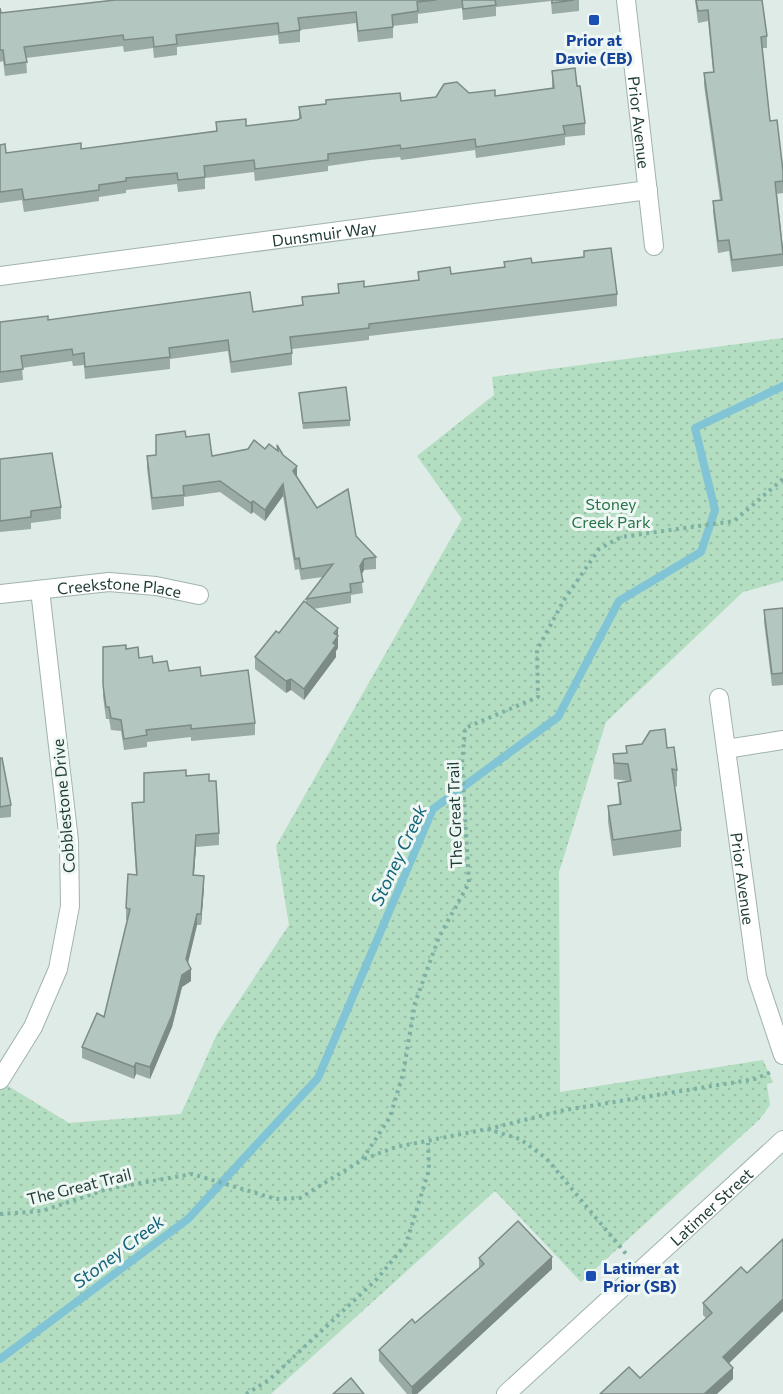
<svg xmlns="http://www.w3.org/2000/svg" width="783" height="1394" viewBox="0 0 783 1394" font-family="Commissioner,sans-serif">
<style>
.park{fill:url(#park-dots)}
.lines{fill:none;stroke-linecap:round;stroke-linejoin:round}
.stream{stroke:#81c4d5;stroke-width:8}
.minor-casing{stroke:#a1b3ad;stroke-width:20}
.tertiary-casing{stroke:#a1b3ad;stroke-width:20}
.path{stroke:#7cb1a3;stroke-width:4;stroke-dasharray:3 4.5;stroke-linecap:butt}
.minor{stroke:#fff;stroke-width:18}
.tertiary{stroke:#fff;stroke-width:18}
.wall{fill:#9aaaa4}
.shaded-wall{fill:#7d8b86}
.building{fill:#b3c6bf;stroke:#7d8b86;stroke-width:1.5}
.transit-dot{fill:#1a4fb4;stroke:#eef7f3;stroke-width:2}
.labels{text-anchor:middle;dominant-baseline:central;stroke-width:6;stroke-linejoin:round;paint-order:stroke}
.transit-label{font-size:16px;font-weight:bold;fill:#164399;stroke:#eef7f3}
.street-label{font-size:16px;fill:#1e3b35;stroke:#eef7f3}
.park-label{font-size:16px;fill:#267548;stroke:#eef7f3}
.water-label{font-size:18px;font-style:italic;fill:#15657b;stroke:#eef7f3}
</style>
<defs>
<pattern id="park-dots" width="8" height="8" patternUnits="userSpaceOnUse" patternTransform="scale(1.5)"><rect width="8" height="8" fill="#b4dec2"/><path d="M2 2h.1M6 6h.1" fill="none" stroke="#9abfa7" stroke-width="1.8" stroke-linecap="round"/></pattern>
</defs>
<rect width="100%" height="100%" fill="#deebe6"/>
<path class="park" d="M783,338v243l-40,11 -137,130 -47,150 1,220 203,-32 10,22 -6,2 3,21 -10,14 -179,163 -86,-91 -224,203h-271v-313l69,42 112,-9 36,-80 72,-109 -13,-79 186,-327 -45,-63 77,-61 -2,-18z"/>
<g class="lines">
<path class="stream" d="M0,1359l188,-140 130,-141 115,-269 125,-92 61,-116 82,-49 14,-42 -20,-82 88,-42"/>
<defs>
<g id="minor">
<path id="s1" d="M626,0l28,246"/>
<path id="s2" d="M0,276l648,-86"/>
<path id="s3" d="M0,594l109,-12 47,4 43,9"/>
<path id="s4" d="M719,698l38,279 26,78"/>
<path d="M726,749l57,-9"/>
<path d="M0,1080l33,-53 25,-58 12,-63 -1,-65 -29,-251"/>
</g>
<g id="tertiary">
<path id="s5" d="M506,1394l277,-254"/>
</g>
</defs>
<use href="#minor" class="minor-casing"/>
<use href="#tertiary" class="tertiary-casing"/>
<g class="path">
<path d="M488,1129l77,-19 190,-31 16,-7"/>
<path d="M364,1159l32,-12 91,-18 33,10 26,19 81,97"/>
<path d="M0,1214l42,-3 65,-22 85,-15 84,25 24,-1 62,-38 28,-43 13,-43 12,-71 24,-66 30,-54 -7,-118 3,-37 73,-31 -1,-47 27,-50 35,-51 22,-12 113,-16 49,-42"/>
<path d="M246,1394l23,-14 108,-101 29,-35 23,-74 -1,-27"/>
</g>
<use href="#minor" class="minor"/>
<use href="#tertiary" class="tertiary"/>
</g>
<g class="wall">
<path d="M115,0h464v11l-27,3 -1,-13 -55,6v9l-33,4 -1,-12 -44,6v9l-25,3v12l-35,4 -2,-19 -56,7v12l-21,2 -1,-9 -101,12v8l-23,3 -1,-10 -29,4 -1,-6 -97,12 1,15 -22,3 -2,-15 -3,1v-54l1,5z"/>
<path d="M695,0h67l5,36v12h-5l8,73 13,50v22l-6,1 6,54v18l-51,6 -3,-21 -11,2 -5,-41v-11l7,-1 -16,-115v-12l9,-1 -5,-51 -10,2z"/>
<path d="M552,71l25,15 8,37v12l-20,2v8l-89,13 -1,-8 -74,10 -1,-3 -30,3 -42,6v5l-73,10 -1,-9 -49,6v11l-27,3 -1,-8 -51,6v3l-27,4v4l-75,11 -2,-12 -22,3v-58l6,8 75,-4 135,-18v-9l30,4 51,-6 2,-1v-12l102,-6 68,-8 26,3 57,-8z"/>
<path d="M584,251l33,43v12l-248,30v4l-77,9v16l-61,8 -3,-22 -58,8v10l-85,10 -1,-14 -11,1 -1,-5 -50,7 1,12 -23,3v-61l48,-2 205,-8 49,-7v-8l36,-4v-9l26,3 54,-7v-8l33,2 53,-7v-5l28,1 52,-6z"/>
<path d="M299,393l51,27v6l-47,3z"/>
<path d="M186,437l26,19 53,-7 12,1v-5l40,63 39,28 20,21v12l-12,1 -3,5 2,18 -12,2v8l-38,6 25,27v12l-2,3v6l-32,43 -13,-10 -5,3 -31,-24v-12l24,-24 27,-30v-4l17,-22 -22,3 -2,-11 -4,1 -12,-74 -18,25 -12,-9 -2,2 -31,-22 -36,5v9l-32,4 -5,-42v-12l9,-1z"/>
<path d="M0,459l61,48v12l-30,4v6l-31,3z"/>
<path d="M783,608v77l-11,1 -8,-64v-12z"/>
<path d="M103,647l23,2 13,9 14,5 16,8 32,5 54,47v12l-64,6v-4l-44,5v5l-23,3 -3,-19 -10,-1 -2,-11h-3l-3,-23z"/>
<path d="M626,746l41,2 10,22v17l-2,-1 6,44v17l-68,9 -5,-34v-16l11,-2 -1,-21 10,-2 -14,-2 -1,-25 13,-1z"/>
<path d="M0,758l11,47v12l-11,1z"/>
<path d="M209,781l10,52v12l-23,2 -2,28 10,12 -3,38h-4l-9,38 3,18 -9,6 -10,40 -22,52 -14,-5 -2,5 -52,-21v-11l22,-30 23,-97h-1v-12l10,-33 -4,-61v-11l12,-1z"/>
<path d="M783,1239v72l-54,52 4,16 -27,-61 -3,-3v-12l44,-30z"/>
<path d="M479,1258l73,11 -135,125h-10l-28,-33v-11l36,-27 64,-54z"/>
</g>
<g class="shaded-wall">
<path d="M297,466v11l-4,-6z"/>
<path d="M283,484v12l-18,25v-11z"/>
<path d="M253,501v11l-2,2v-11z"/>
<path d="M364,559v11l-4,8v-12z"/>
<path d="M338,628v20l-2,3v6l-32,43v-11z"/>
<path d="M291,679v11l-5,3v-12z"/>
<path d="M196,835v12l-3,40v-12z"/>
<path d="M204,876v11l-3,38v-11z"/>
<path d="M197,914v11l-11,46v-12z"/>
<path d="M191,969v12l-9,6 -10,40 -22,52v-12l32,-92z"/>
<path d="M136,1063v11l-2,5v-12z"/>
<path d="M552,1257v12l-135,125h-5v-7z"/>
<path d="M783,1299v12l-60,58v-12z"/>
<path d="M733,1368v11l-16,15h-13z"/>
</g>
<g class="building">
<path d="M115,0h321l-19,2 1,9 -26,4 1,12 -35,4 -2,-19 -58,6 2,12 -21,3 -1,-10 -102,12 1,9 -23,3 -1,-10 -29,3 -1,-5 -99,12 3,15 -22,3 -2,-15h-3v-42l1,5z"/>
<path d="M462,0h33l1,5 -33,4z"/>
<path d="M552,0h22l-22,3z"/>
<path d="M696,0h66l5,36 -6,1 9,84 7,-1 6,51v10l-8,1 8,72 -51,6 -3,-20 -11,1 -5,-40 9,-1 -18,-127 10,-1 -6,-62 -10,1z"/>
<path d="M575,68l2,18h3l5,37 -22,3 2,8 -89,13 -1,-8 -74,10 -1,-4 -30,4 -42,5v6l-73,9 -1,-9 -50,6 1,11 -27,3 -1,-7 -51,5v3l-27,4v5l-75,10 -2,-11 -22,3v-47l5,-1 1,9 75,-10v6l136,-18 -1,-9 30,-3v7l51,-6 4,-2 -2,-11 27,-3v-4l74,-7 1,8 35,-4 8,-13 13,-2 12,11 26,-3v6l59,-8 -2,-17z"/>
<path d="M611,248l6,46 -248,30v4l-79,9 2,16 -61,9 -3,-22 -59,8 1,9 -85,10 -1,-14 -11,2 -1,-6 -51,7 2,13 -23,3v-50l48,-6v4l202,-28 3,20 50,-7 -1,-8 37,-4 -1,-9 26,-3v6l55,-7 -1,-8 32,-5 1,7 54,-7 -1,-5 27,-4 1,5 52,-6v-6z"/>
<path d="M346,387l4,33 -47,3 -4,-30z"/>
<path d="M185,431l1,6 23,-3 3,22 36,-7 6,-9 11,9 4,-5 9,7 -1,-6 6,10 14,11 -4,5 24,37 31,-19 8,47 20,21 -12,2 -4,7 3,16 -13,2 1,8 -45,7 27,-35 -32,5 -2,-11 -4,1 -12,-75 -18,26 -12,-9 -2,2 -31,-22 -37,5 1,9 -32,3 -5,-42 9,-1v-20z"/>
<path d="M52,453l9,54 -30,4v6l-31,4v-62z"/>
<path d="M304,601l34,27 -4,5 4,3 -5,7 3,2 -32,44 -13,-10 -5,2 -31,-24 21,-26 3,2z"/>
<path d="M783,608v65l-11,1 -8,-64z"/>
<path d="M126,645v4l12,-2 1,11 13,-2 1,7 14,-2 2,10 31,-4 1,9 47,-6 7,53 -64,6v-4l-45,5 1,5 -23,4 -3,-19 -10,-2 -2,-11h-3l-3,-22v-38z"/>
<path d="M665,729l2,19 7,-1 3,23 -5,-1 9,61 -68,10 -5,-34 13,-2 -3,-21 13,-2 -3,-17 -14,-1 -1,-9 14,-1 -1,-7 16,-2 8,-13z"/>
<path d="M0,758h2l9,47 -11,2z"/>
<path d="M186,770v6l23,-2v7h7l3,52 -23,2 -3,40 11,1 -3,38h-4l-11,45 5,10 -9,6 -10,40 -22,52 -14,-4 -2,4 -52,-20 15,-34 7,4 26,-108 -4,-1 2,-34 9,1 -5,-72 12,-1v-29z"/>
<path d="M518,1221l34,36 -140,130 -33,-37 33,-31 3,4 69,-59 -5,-6z"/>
<path d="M783,1239v60l-60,58 10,11 -29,26h-104l29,-27 11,11 72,-65 -9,-10 38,-36 6,6z"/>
<path d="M351,1378l13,16h-31z"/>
</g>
<g class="transit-dot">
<rect x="588" y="14" width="12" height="12" rx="3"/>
<rect x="585" y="1270" width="12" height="12" rx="3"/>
</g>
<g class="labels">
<g class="transit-label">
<text x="594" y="39">Prior at<tspan x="594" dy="18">Davie (EB)</tspan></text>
<text x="603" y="1267" text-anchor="start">Latimer at<tspan x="603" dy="18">Prior (SB)</tspan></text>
</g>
<g class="street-label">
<text stroke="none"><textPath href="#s1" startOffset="123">Prior Avenue</textPath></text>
<text stroke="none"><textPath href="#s2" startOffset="327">Dunsmuir Way</textPath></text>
<text stroke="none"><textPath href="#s3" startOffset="120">Creekstone Place</textPath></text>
<text transform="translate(63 806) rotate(-95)">Cobblestone Drive</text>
<text transform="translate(454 815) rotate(-92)">The Great Trail</text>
<text stroke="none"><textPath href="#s4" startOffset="182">Prior Avenue</textPath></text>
<text transform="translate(79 1186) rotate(-14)">The Great Trail</text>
<text stroke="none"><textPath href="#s5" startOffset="278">Latimer Street</textPath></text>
</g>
<g class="park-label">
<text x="611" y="503">Stoney<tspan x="611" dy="18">Creek Park</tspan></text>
</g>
<g class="water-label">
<text transform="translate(398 855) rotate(-65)">Stoney Creek</text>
<text transform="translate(118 1251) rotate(-37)">Stoney Creek</text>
</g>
</g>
</svg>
